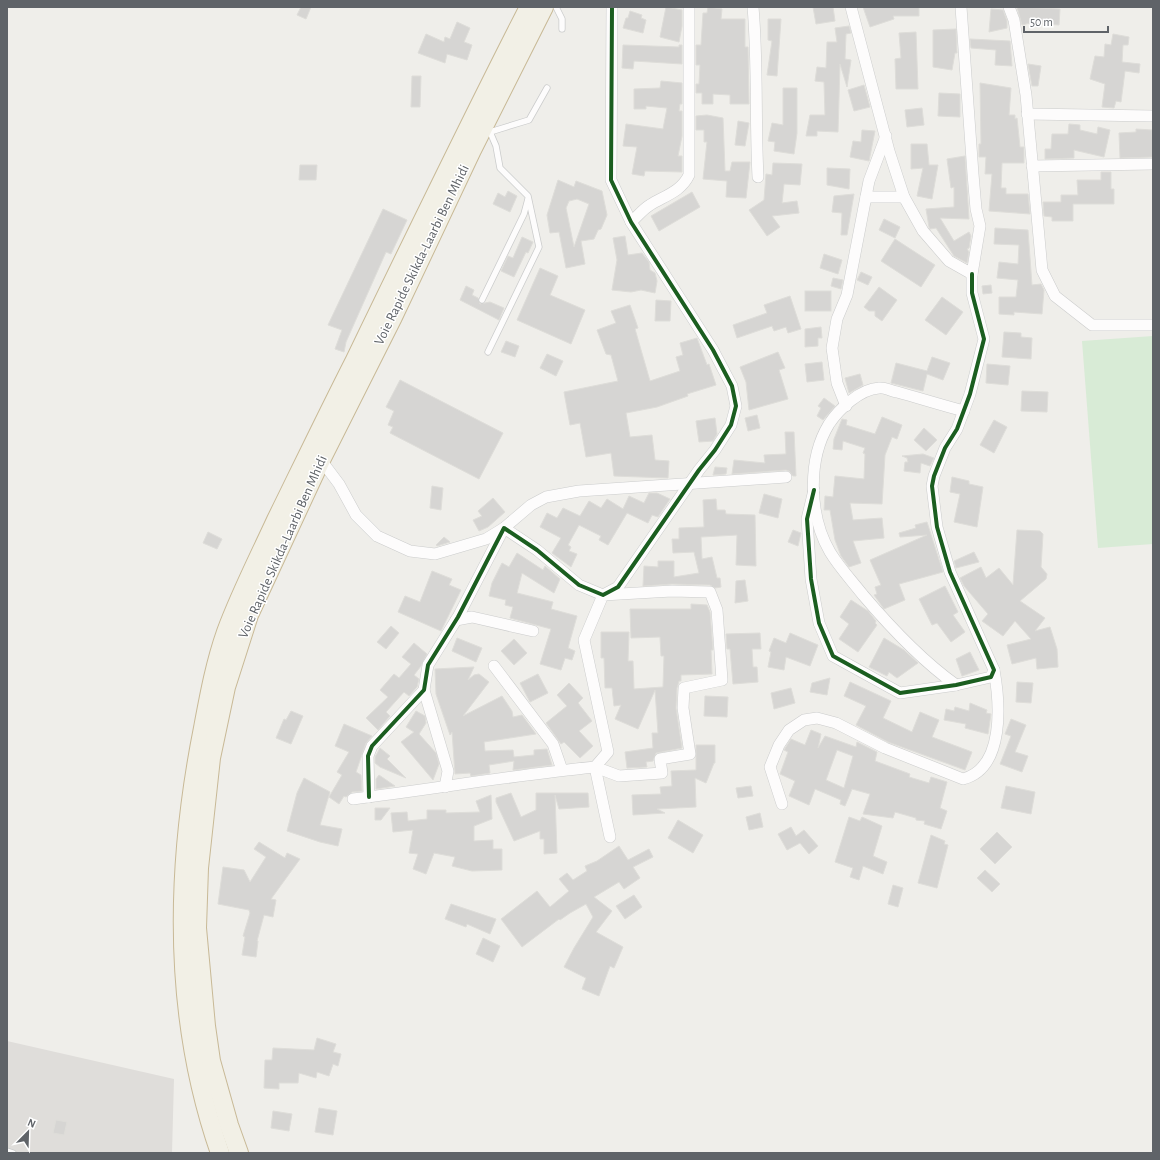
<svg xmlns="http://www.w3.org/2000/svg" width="1160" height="1160" viewBox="0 0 1160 1160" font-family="'Alegreya Sans',sans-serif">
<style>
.industrial{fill:#dfddda}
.green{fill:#d8ebd6}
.building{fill:#d6d5d3;stroke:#deddd9;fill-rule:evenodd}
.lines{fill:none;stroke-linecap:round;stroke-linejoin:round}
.service-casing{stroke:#cbcccc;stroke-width:7}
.minor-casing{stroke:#cbcccc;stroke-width:12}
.trunk-casing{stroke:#c8b996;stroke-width:20}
.service{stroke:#fdfcfc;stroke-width:5.5}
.minor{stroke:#fdfcfc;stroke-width:11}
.trunk{stroke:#f2f0e6;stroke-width:18}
.cycleway-casing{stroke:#fff;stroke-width:6}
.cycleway{stroke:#1b5e20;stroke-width:4}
.labels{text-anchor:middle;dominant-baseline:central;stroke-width:3;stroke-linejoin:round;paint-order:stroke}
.street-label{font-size:14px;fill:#5f6368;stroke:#fff}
</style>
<rect width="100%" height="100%" fill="#efeeea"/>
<path class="industrial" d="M7,1041l167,38 -2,74h-165z"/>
<path class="green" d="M1153,336v208l-55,4 -16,-207z"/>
<g class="building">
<path d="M301,7h10l-5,12 -9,-4z"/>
<path d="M666,7l16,3v16l-3,16 -19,-5z"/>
<path d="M708,7l14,2 -1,10h24v28h3l1,57h-19v-9l-17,-1v10h-11v-11h-6v-9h3l1,-19h-4v-20h5l2,-32h4z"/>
<path d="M813,7h20l2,14 -19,3z"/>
<path d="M863,7h56v9h-26l1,3 -24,8z"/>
<path d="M1017,7l43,2 -1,16 -17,-1v-4l-20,5z"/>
<path d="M991,9l12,1 4,11v7l-18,4z"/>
<path d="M630,11l12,4 -1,3 5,2 -3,13 -20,-5 3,-10h2z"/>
<path d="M768,19h13l-4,57 -10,-1 5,-34 -4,-1z"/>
<path d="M457,22l13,6 -6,14 8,3 -5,15 -20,-6 -2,9 -27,-10 8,-19 18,8 1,-5 5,2z"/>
<path d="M849,26l2,7 -5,1 -1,25 6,1 -4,27 -7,-23 -2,68 -21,-1v5h-11l4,-21h15l-1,-33 -9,-1 2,-14 9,1 1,-26h10l-2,-14z"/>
<path d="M956,29l1,24h-2l-3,17 -19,-3v-37z"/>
<path d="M916,32l2,57h-22l-1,-30 6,-1 -2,-25z"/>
<path d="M1113,34l16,3 -1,8h-5l-1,17 18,2 -1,9 -14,-2 -4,31 -5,-1 -2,7 -12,-1 3,-23 -15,-5 5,-23 9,1 1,-13 6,1z"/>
<path d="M970,39l40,2 2,25 -17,-1 1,-15 -25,-2z"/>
<path d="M623,45l56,2v-2h3v19l-48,-3 -1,8 -11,-1z"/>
<path d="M1028,64l13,2 -3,20h-6z"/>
<path d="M412,76h9l-1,31h-9z"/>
<path d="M661,81l21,2v21h-2l-1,7h3v25l-4,20h4v16l-37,-1 -1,5 -12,-2 5,-27 -14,-1 3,-22 37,5 4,-21 -21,-2v3h-12v-20l26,-1z"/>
<path d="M980,83l31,5 -2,27h6v4l2,-1 3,29h4v16h-22l-1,25h5v6h22l2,20 -41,-3 3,-37h-7l1,-17h-7v-13h2z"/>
<path d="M864,85l6,22 -16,4 -6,-21z"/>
<path d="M783,88h14v45l-3,21 -20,-3 1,-9 -7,-1 4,-18 11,2z"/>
<path d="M939,93l21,1v23l-22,-1z"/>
<path d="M922,108l2,17 -17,2 -2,-17z"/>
<path d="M707,115l16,3 2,53h5l2,-9h18l-4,36 -20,-1 1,-16 -24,-2 4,-37h-3v-12h-8v-14z"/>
<path d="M738,121l11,2 -4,23 -10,-1z"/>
<path d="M1069,124l11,1v5l17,4 1,-7 12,3 -6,27 -30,-7v8l-29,1v-10h6l1,-15h16z"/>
<path d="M1136,129l16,1 1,27 -33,1 -1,-25 17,-1z"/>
<path d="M862,130l13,1 -6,30 -19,-4 3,-16 8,1z"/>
<path d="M911,144h16l2,21h9l-6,34 -15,-3 6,-28 -12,1z"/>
<path d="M965,156l4,63 -29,-1 14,23 15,-9 2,4 -2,12 -2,1 2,3 -2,11 -13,-7 -18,-28 -6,1 -1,-2 -3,-18 28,-2v-20l-3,1 -4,-29z"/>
<path d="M773,163l29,1 -2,21 -16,-1 -2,19 15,-2 2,12 -27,3 8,11 -13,9 -18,-26 15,-10 2,-26 6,1z"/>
<path d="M300,165h17l-1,15h-17z"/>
<path d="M827,168l23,1 -1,20 -22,-4z"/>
<path d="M1101,172h10v17h3v15h-41v17h-21v-4l-8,-1 -1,-14h18v-7h17l-1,-15h24z"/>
<path d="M558,180l16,7 2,-6 26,10 5,24 -6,14 -3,1 -4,9 -13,2 4,23 -19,4 -7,-36 -9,1 -3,-18zM577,199l12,5 -15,43 -8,-39 3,-7z"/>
<path d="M508,191l9,5 -7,16 -17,-8 5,-11 7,4z"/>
<path d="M692,192l8,15 -41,24 -8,-15z"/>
<path d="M854,194l-7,41h-6l1,-22 -10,-1 2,-16z"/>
<path d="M383,209l24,11 -16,34 -5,-2 -40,90 -2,10 -9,-3 7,-19 -14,-5z"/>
<path d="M884,219l16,8 -5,11 -16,-8z"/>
<path d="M995,228l33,2 4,55 9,-1 3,6 -2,24 -28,-2v3l-15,-1v-17h17l2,-17 -21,-2 2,-16 19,2 1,-19 -25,-1z"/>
<path d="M625,236l3,19 14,-2 7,9 1,8 5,3 2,8 -2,12 -14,-3 -10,2 -19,-2 5,-30 -4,-22z"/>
<path d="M522,237l11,5 -5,11 -2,-1 -12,25 -13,-6 7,-15 5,2z"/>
<path d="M895,239l40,26 -14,22 -40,-26z"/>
<path d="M824,254l18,6 -4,14 -18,-6z"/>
<path d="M540,268l18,8 -8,19 35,15 -14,34 -54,-24z"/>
<path d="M861,272l11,5 -4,8 -11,-5z"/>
<path d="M833,278l10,2 -2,9 -10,-3z"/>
<path d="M991,285l1,8 -9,1 -1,-8z"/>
<path d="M466,286l8,4 -2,5 6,3 2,6 10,-2 14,6 -5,12 -39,-20z"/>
<path d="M879,287l18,13 -15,21 -7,-5v-5h-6l-5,-4z"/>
<rect x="805" y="291" width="26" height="20"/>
<path d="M790,296l11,33 -13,4 -2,-6 -12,4 -2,-5 -35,12 -4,-13 34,-12 -3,-8z"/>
<path d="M942,297l21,15 -17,23 -21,-15z"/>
<path d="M656,300l15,1 -1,20h-15z"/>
<path d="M630,305l8,23 -3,1 15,52 30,-10 -4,-14 7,-2 -3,-12 17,-5 10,27 2,-1 7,21 -29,9 1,2 -31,11 -31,6 4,24 22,-2 3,25 14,1 -1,17 -54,-2 -3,-23 -25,4 -6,-34 -10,2 -6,-33 54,-11 -7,-26 -5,-1 -9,-24 19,-7 -5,-12z"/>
<path d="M821,327l1,11h-4v8l-13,1v-18z"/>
<path d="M1004,332l17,1v4l11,1 -1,21 -29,-2z"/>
<path d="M506,341l13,5 -4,11 -14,-5z"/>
<path d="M778,352l7,16 -6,2 9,29 -39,11 -3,-28 -6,-15z"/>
<path d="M547,354l16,7 -7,15 -16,-8z"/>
<path d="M932,357l18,6 -7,17 -16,-6 -4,17 -32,-8 5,-20 31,8z"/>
<path d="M822,362l2,18 -17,2 -2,-18z"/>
<path d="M987,364l23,2 -2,19 -22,-2z"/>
<path d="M860,374l3,11 -14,8 -4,-15z"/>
<path d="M400,380l103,53 -24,46 -89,-46 3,-6 -5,-2 6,-14 -8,-4z"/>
<path d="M1022,391l26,1 -1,20 -26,-1z"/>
<path d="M824,398l11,8 -12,14 -6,-4 4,-8 -3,-2z"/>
<path d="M757,415l3,13 -12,3 -3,-13z"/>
<path d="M882,417l20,8 -5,14 -5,-2 -7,18 -3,49 -32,-1 3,17 29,-2 2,20 -31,3 8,22 -12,4 -8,-11 -6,-16 -5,-30h-6l1,-14 8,1 2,-21 29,3 1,-25 -2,-1 2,-5 -22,-7 -1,9 -9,-1 1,-10 8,-20 5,1 -1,5 29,9z"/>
<path d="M715,418l2,16 -4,7 -14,1 -3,-21z"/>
<path d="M994,420l13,7 -13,26 -14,-8z"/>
<path d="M924,428l13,12 -11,11 -12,-11z"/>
<path d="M785,432h9l2,44h-3l-4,-5 -3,-1 -54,4 2,-14 31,3 -1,-8 22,-1z"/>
<path d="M923,454l11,4 -4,8 -9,-3 -1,10 -16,-2 1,-9h3l-1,-4 -5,-2z"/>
<path d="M715,467l12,1 -1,6 -13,1z"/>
<path d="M952,477l17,4v3l14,3 -6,40 -23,-5 6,-28 -10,-2z"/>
<path d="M432,486l11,2 -2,22 -11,-2z"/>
<path d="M649,493h8l13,6 -12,18 -6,-2 -4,8 -21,-10 -19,32 -9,-5 2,-4 -22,-11 -11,20 3,2 -2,4 8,3 -6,13 -19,-14 9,-15 -21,-11 7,-14 10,5 6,-10 17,8 9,-15 12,7 6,-9 16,10 6,-13 15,7z"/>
<path d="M764,494l18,5 -4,19 -19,-5z"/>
<path d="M493,498l12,14 -17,15 -9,4 -6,-11 9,-4 -4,-5z"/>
<path d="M716,499l1,11h8l1,4 29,1 1,51 -20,-1 1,-30 -36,2 1,22 10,-2 5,21h3l1,9 -6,1 -5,-3 -38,-1 -29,2 1,-20 14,1v-6h16v16l25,-4 -5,-21 -21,1 -1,-14h7v-11l25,-1 -1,-27z"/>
<path d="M927,522l16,50 -44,12 6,16 -21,9 -10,-14 3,-1 -2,-7 6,-2 -11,-25 57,-25 -27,2 -1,-4 17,-5 -1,-3z"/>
<path d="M793,530l8,3 -3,13 -10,-4z"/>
<path d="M1017,530l23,1 3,3 -2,33 6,7 -1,5 -26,22 25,17 -10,13 15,-4 7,22 1,18 -21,2 -1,-11 -24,6 -5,-19 24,-6 -16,-18 -12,15 -21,-15 6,-7 -24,-28 -4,-8 21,-11 5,11 13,-10 14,17z"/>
<path d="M208,532l14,7 -5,10 -14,-6z"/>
<path d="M444,537l6,5 -13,4 -1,-1z"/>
<path d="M974,552l5,10 -23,6 -2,-7z"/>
<path d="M517,553l26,17 2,-4 15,13 -6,14 -32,-20 -5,20 36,9 -2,7 26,7 -9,32 7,3 -3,9 -7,-2 -4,12 -21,-6 11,-35 -41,-11 3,-11 -8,-2 1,-5 -17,-4 3,-13 10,-20 7,4z"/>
<path d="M432,571l20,8 -3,6 12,5 -20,41 -43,-19 7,-16 15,6z"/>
<path d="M745,580l3,21 -13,2 1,-22z"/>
<path d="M945,586l13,26 -5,3 12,17 -14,10 -14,-19 -5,2 -13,-26z"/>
<path d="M851,600l17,11 8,10 -1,2 2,2 -19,27 -19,-13 10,-15 -9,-7z"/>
<path d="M691,604l16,1 3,7 3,38h-2l1,24 -31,1v6h-2l-2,7 -1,20 6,40 -26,5 -3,8 -7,1 1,5 -20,1 -2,-16 28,-4 -1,-15h6l-3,-43 -17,39 -23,-10 6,-14 -7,1 -2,-18h-7l-1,-30h-3v-26h28l-1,29h5l1,28 29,-2 1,-31h-3l-1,-19 -29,1 -1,-29h61z"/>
<path d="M391,626l8,7 -13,16 -9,-7z"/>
<path d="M760,633l1,16h-9l1,18h4l1,15 -25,2 -3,-35h-3l-1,-15z"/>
<path d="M790,633l28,12 -8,21 -24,-9 -2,13 -16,-3 3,-15 -2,-1 5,-13 12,5z"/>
<path d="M457,638l25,10 -6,14 -24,-11z"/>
<path d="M884,638l20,12 14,13 -21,15 -8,-6 -2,4 -18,-9z"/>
<path d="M514,639l13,14 -13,12 -13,-14z"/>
<path d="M414,643l13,11 -6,12 -7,9 5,4 -2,8 -8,9 -5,-4 -18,20 4,4 -12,14 -12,-12 22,-21 -8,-7 14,-16 5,4 12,-14 -9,-7z"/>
<path d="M970,652l9,18 -17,6 -6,-17z"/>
<path d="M474,667l-6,13 6,-5 5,-1 10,8 -26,34 39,-20 10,15 1,6 9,-2 14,19 -52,8 1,9 28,-1 1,7 20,-2v-5l13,-1 5,16 -39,5 1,-9 -25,4 1,8 -19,3 -1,-3 -15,1 -3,-42 -2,3 -14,-41 -1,-25z"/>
<path d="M538,674l10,19 -18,9 -10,-19z"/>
<path d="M830,678l-3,17 -17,-3 2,-9z"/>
<path d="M850,682l41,19 -8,17 29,14 8,-20 19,8 -7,17 40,15 -7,18 -77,-28 -32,-17 10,-19 -22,-10z"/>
<path d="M1017,682l16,1 -2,20 -15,-1z"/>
<path d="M569,683l14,15 -5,5 14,18 -13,10 14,15 -13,12 -16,-16 -3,2 -15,-21 21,-17 -10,-11z"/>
<path d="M791,688l4,15 -21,6 -3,-16z"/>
<path d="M705,696l23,1 -1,20 -23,-1z"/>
<path d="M970,703l17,7 -1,3 5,1 -3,20 -23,-6 1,-4 -22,-4 2,-11 8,2 1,-4 14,4z"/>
<path d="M291,711l12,5 -12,28 -15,-6 8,-19 2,1z"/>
<path d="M416,711l9,5 1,7 -7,11 17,19 3,11 -6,16 -32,-38 13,-10 -8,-5z"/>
<path d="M1011,719l15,6 -11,27 13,4 -6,16 -22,-8 11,-28 -6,-2z"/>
<path d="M344,724l28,12 -6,7 -10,29 5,3 1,16 -10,1 -6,5 -2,-1 -5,8 -10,-7 13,-22 -5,-3 12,-20 -14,-6z"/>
<path d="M811,730l10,4 -3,14 7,-12 31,11 1,-5 20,10 -2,9 35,13 -1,3 20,6 2,-6 16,5 -7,26 7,3 -6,18 -17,-5 1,-3 -9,-1v-2l-21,-6 -2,6 -30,-4 7,-20 -18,-5 -7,17 -5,-2 1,-4 -26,-11 -6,16 -20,-9 6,-15 -15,-7 8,-22 -4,-2 7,-11 14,6zM837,750l16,6 -9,32 -18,-8z"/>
<path d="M696,745h19v18h-1l-8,20 -11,-5 1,29 -39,2 8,4 -32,2 -1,-20 29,-1 -1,-7 12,-1 -1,-15 25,-1z"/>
<path d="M380,748l10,8 -3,3 19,19 -26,-11 -5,-4v-6z"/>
<path d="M379,775l16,11 -19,3v-10z"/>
<path d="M304,778l26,14 -10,33 22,4 -4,17 -18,-4 -33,-11 10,-38z"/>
<path d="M751,786l2,10 -15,2 -2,-10z"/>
<path d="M1006,786l29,6 -4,22 -30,-6z"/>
<path d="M511,793l10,24 15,-7v-17h52l1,14 -30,2 -4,-14 2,58 -13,1v-15h-4v-8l-26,10 -18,-39v-4z"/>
<path d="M491,795l1,24 -18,7v15l19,-1v9h9v21l-30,1 -20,-5 3,-9 -21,-4 -8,21 -13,-5 5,-15 -9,-1 4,-23 -20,2 -2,-19 16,-1 1,9 19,-2v-9h19v3l34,-1 -4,-11z"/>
<path d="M375,808h15l-9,12h-6z"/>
<path d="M760,813l3,14 -14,3 -3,-13z"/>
<path d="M849,817l11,4 2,-4 20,9 -9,30 14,6 -4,12 -20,-8 -4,14 -9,-3 3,-9 -18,-6z"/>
<path d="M678,820l25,15 -10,18 -25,-15z"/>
<path d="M791,827l5,9 8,-6 14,16 -9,8 -9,-11 -13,7 -9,-16z"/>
<path d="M997,832l15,15 -17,17 -15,-15z"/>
<path d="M931,835l14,6 -1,3 4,1 -11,43 -19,-5z"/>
<path d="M259,842l26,16 2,-5 13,6 -29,40 5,1 -3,17 -9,-2 -7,26h1l-2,16 -14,-2 3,-18 -2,-1 7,-23 -1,-3 -31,-6 5,-37 21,3 6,12 16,-25 -12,-8z"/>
<path d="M619,846l9,14 21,-11 4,8 -20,10 7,11 -16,11 -5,-7 -25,15 18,14 -16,21 27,15 -9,21 -4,-2 -11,30 -17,-7 4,-11 -22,-11 10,-19 19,-31 -7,-13 -16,9 -10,7 -1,-1 -37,28 -21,-28 36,-28 13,16 19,-16 -10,-12 8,-6 6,7 14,-9 -2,-5 12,-5z"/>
<path d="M985,870l15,14 -8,8 -15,-14z"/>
<path d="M893,885l10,3 -5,19 -10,-3z"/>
<path d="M634,895l8,12 -17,12 -9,-13z"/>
<path d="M451,904l45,15 -6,15 -23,-10 -1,3 -21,-8z"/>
<path d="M483,938l17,8 -7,16 -17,-8z"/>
<path d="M317,1038l19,6 -3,8 8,2 -3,12 -5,-2 -4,12 -12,-4 -1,6 -17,-5 -1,10h-19v6l-15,-1 1,-28h7l1,-12 41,2z"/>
<path d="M319,1108l18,3 -4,24 -18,-3z"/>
<path d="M273,1111l19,3 -3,17 -18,-3z"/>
<path d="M56,1120l11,2 -3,13 -11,-2z"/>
</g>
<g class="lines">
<defs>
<g id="service">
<path d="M556,7l6,12v10"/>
<path d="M485,132h5l6,14 4,22 28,28 11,51 -51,105"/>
<path d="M490,132l39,-12 18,-32"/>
<path d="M482,300l42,-86 4,-15"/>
<path d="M7,1151l6,2"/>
</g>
<g id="minor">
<path d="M753,7c5,57 2,113 5,170"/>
<path d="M851,7l38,144 15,46 19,34 26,30 23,13 8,-48 -4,-17 -3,-35 -12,-167"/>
<path d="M1009,7l5,13 12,75 16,175 13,26 37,29h61"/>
<path d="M1027,114l126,2"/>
<path d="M1032,166l121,-2"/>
<path d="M866,197h38"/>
<path d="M631,222c6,-5 12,-13 19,-17 14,-9 31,-13 39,-30v-168"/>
<path d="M846,406l-9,-23 -5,-35 5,-29 10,-24 22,-114 17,-45"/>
<path d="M321,460l18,24 17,31 21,21 33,15 25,3 51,-15 18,-11 27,-23 15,-8 33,-6 207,-14"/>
<path d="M814,490l-7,29 4,60 8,44 14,33 67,37 56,-8 35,-8 3,-7 -44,-98 -13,-45 -5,-41 2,-10 11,-28 12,-19 13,-35 14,-55 -12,-46v-19"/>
<path d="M456,620l16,-3 61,14"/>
<path d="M494,666l59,78 9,26"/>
<path d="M956,685c-35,-25 -65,-57 -93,-90 -11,-14 -24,-28 -33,-43 -21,-36 -23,-92 -1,-128 10,-15 31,-35 50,-36 5,-1 12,3 18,4 22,6 44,13 67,19"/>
<path d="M424,690l24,81 -3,16"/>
<path d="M595,767l15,70"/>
<path d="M369,797l-1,-41 4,-10 52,-56 4,-25 30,-48 46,-89 33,22 42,35 24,10 15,-8 81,-117 16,-20 16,-25 5,-19 -4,-20 -19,-36 -82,-128 -20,-42 1,-173"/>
<path d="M353,799c81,-10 161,-24 242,-32l13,-15 -24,-112 19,-45 69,-4 38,1 7,18 5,70 -38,8 -1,20 7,46 -30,5 2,14 -43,3 -24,-9"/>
<path d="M782,804l-12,-37 9,-22 10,-15 15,-10 13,-2 19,5 49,25 78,31c42,-11 37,-76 31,-109"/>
</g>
<g id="trunk">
<path d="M220,1153c-48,-137 -45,-284 -17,-425 6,-32 12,-65 23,-96 14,-38 33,-75 50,-112 26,-53 52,-107 79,-160 57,-118 114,-236 174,-353"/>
<path d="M239,1153l-10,-28 -18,-64 -5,-35 -9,-98 2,-60 12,-110 15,-71 23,-72 72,-155 72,-143 79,-167 72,-143"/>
</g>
</defs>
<use href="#service" class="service-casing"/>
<use href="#minor" class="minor-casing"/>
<use href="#trunk" class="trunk-casing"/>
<use href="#service" class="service"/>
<use href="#minor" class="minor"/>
<use href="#trunk" class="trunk"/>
<defs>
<g id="cycleway">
<path d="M814,490l-7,29 4,60 8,44 14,33 67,37 56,-8 35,-8 3,-7 -44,-98 -13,-45 -5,-41 2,-10 11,-28 12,-19 13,-35 14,-55 -12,-46v-19"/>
<path d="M369,797l-1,-41 4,-10 52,-56 4,-25 30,-48 46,-89 33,22 42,35 24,10 15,-8 81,-117 16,-20 16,-25 5,-19 -4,-20 -19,-36 -82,-128 -20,-42 1,-173"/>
</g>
</defs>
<use href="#cycleway" class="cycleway-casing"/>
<use href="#cycleway" class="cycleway"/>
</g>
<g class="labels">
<g class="street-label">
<text transform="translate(422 255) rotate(-64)">Voie Rapide Skikda-Laarbi Ben Mhidi</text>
<text transform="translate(283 547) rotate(-66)">Voie Rapide Skikda-Laarbi Ben Mhidi</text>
</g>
</g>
<rect width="1160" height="1160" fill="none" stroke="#5f6368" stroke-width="16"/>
<g transform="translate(28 1132) rotate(23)" stroke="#ffffff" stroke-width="3" paint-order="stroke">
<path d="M0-3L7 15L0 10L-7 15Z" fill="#5f6368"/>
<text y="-6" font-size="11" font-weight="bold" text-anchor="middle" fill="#5f6368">N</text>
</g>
<path d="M1024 26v6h84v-6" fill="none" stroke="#5f6368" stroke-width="2"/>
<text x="1030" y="26" font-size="12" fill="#5f6368" stroke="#ffffff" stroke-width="3" paint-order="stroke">50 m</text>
</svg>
